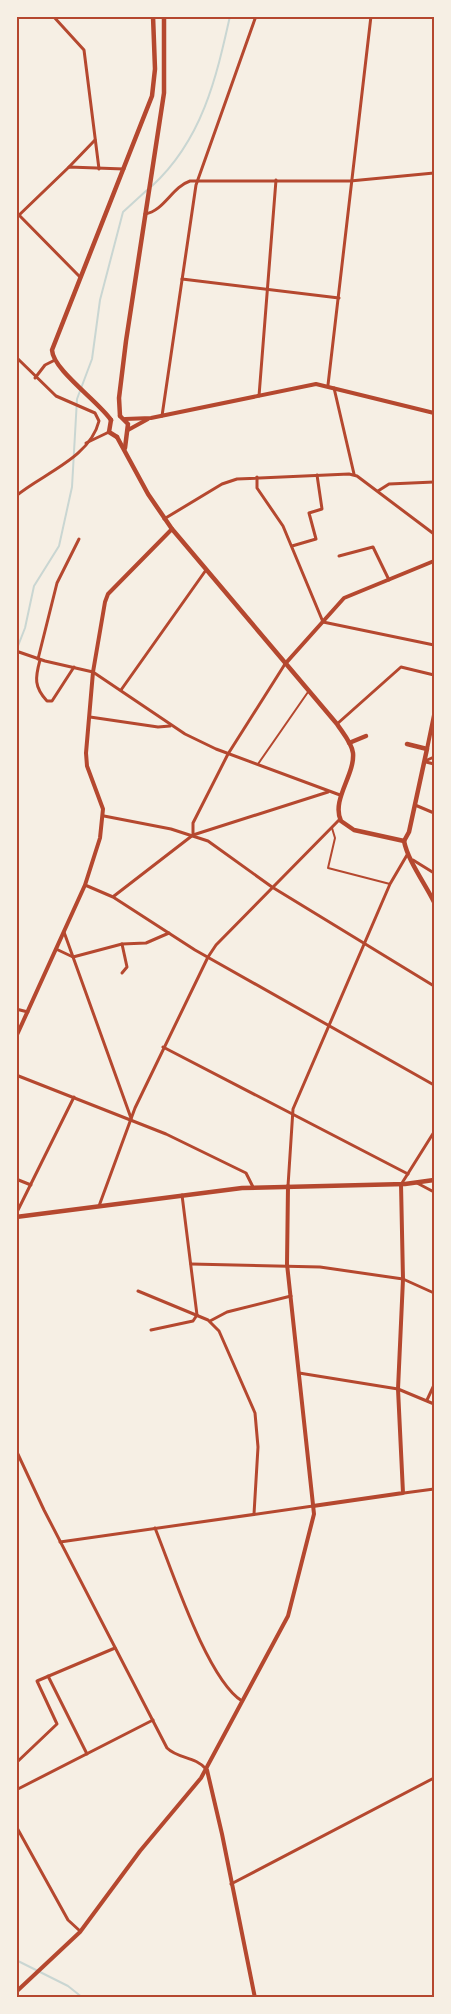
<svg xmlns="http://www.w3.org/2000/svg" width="451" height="2014" viewBox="0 0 451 2014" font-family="'Source Serif 4',serif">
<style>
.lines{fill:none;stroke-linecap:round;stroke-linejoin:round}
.stream{stroke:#c9d6d2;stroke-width:2}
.pedestrian{stroke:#b5482f;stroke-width:2}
.minor{stroke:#b5482f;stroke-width:3}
.tertiary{stroke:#b5482f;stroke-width:4}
.secondary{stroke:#b5482f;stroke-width:4.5}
.neatline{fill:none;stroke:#b5482f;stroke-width:2}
</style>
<rect width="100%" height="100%" fill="#f6efe4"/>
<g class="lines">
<g class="stream">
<path d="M152,186c50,-46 64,-107 78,-170"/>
<path d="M16,651l9,-23 9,-42 25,-40 13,-59 5,-88 15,-40 8,-59 23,-88 24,-22"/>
<path d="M16,1960l52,26 15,12"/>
</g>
<g class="pedestrian">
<path d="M258,764l50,-72"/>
<path d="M332,828l3,10 -7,30 62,16"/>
</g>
<g class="minor">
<path d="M53,16l31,34 15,119"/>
<path d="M69,167l26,-27"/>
<path d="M16,212l64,65"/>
<path d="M145,214c19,-3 27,-27 45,-33h160l84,-8"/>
<path d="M16,218l53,-51 55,2"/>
<path d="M182,279l157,19"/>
<path d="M16,357l40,39 39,17 4,8c-9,37 -57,53 -83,75"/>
<path d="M35,378l10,-13 10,-5"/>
<path d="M328,385l43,-369"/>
<path d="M334,388l20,86"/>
<path d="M259,396l17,-216"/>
<path d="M162,416l34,-231 60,-169"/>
<path d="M86,443l23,-11"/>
<path d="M257,477v11l26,38 40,96 111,23"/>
<path d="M378,491l11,-7 45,-2"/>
<path d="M164,519l58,-35 15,-5 112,-5 8,2 77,58"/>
<path d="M292,546l24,-7 -7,-26 13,-4 -5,-34"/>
<path d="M339,556l34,-9 16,33"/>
<path d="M16,651l29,10 48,11 92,62 31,15 124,46"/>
<path d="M38,659l19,-76 22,-44"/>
<path d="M40,660c-5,18 -6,27 7,41h5l22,-34"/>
<path d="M121,690l85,-120"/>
<path d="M90,717l68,10 12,-1"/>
<path d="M337,724l64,-57 33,8"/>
<path d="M425,761l9,-4"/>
<path d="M426,762l8,2"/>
<path d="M415,805l19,8"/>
<path d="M104,816l67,13 37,12 64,46 162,99"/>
<path d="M193,835v-12l35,-69 57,-90"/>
<path d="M413,860l21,13"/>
<path d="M85,885l28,12 82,53 239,135"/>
<path d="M114,896l79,-61 135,-43"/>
<path d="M64,932l67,186"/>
<path d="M122,944l5,23 -5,6"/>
<path d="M56,949l17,8"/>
<path d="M73,957l49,-13 24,-1 23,-10"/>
<path d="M16,1009l12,3"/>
<path d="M163,1047l245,127"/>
<path d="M16,1075l150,59 80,39 7,14"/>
<path d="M16,1179l15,6"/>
<path d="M402,1183l32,-51"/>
<path d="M417,1183l17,9"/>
<path d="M288,1186l5,-77 97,-225 17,-29"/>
<path d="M182,1195l15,120"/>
<path d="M99,1206l36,-98 73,-151 8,-12 124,-126"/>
<path d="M16,1214l58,-117"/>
<path d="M191,1264l129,3 83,12 31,14"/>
<path d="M138,1291l70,29 11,11 36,82 3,34 -4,67"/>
<path d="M210,1321l17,-9 64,-16"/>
<path d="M151,1330l42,-9 4,-6"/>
<path d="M299,1373l99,16 36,15"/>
<path d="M427,1400l7,-15"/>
<path d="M16,1450l28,60 123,238c11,11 28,8 39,21"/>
<path d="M404,1493l30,-4"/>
<path d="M155,1528c17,42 52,151 87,173"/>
<path d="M60,1542l253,-36"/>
<path d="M48,1676l39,78"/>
<path d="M16,1763l41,-39 -20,-43 78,-33"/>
<path d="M16,1790l137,-70"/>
<path d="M16,1826l52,94 12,11"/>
<path d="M231,1884l203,-106"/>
</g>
<g class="tertiary">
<path d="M125,419l26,-1 165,-34 118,29"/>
<path d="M128,430l20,-11"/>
<path d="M285,664l59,-66 90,-37"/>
<path d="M427,749l7,-34"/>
<path d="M16,1037l69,-152 15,-47 3,-29 -16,-43 -1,-13 7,-81 12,-70 3,-8 64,-65"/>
<path d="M313,1506l90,-13 -5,-104 5,-110 -2,-95"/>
<path d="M207,1770l15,64 33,164"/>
<path d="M16,1992l64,-60 60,-81 61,-73 87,-162 26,-102 -27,-250 1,-78"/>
</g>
<g class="secondary">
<path d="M120,416l-1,-18 7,-57 38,-248v-77"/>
<path d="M120,416l8,8 -3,24"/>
<path d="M111,420c-13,-19 -58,-50 -59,-70l100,-254 3,-27 -2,-53"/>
<path d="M111,420l-2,12 8,5"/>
<path d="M117,437l31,57 24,35 165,195c5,8 15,19 16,29 2,22 -22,47 -12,68l13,9 50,11"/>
<path d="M349,743l17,-7"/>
<path d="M404,841l5,-9 18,-83 -20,-5"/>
<path d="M404,841c4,20 20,41 30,61"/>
<path d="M16,1217l226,-29 163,-4 29,-4"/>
</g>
</g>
<rect width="451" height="2014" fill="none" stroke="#f6efe4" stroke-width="36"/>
<rect x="18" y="18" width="415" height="1978" class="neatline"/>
</svg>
